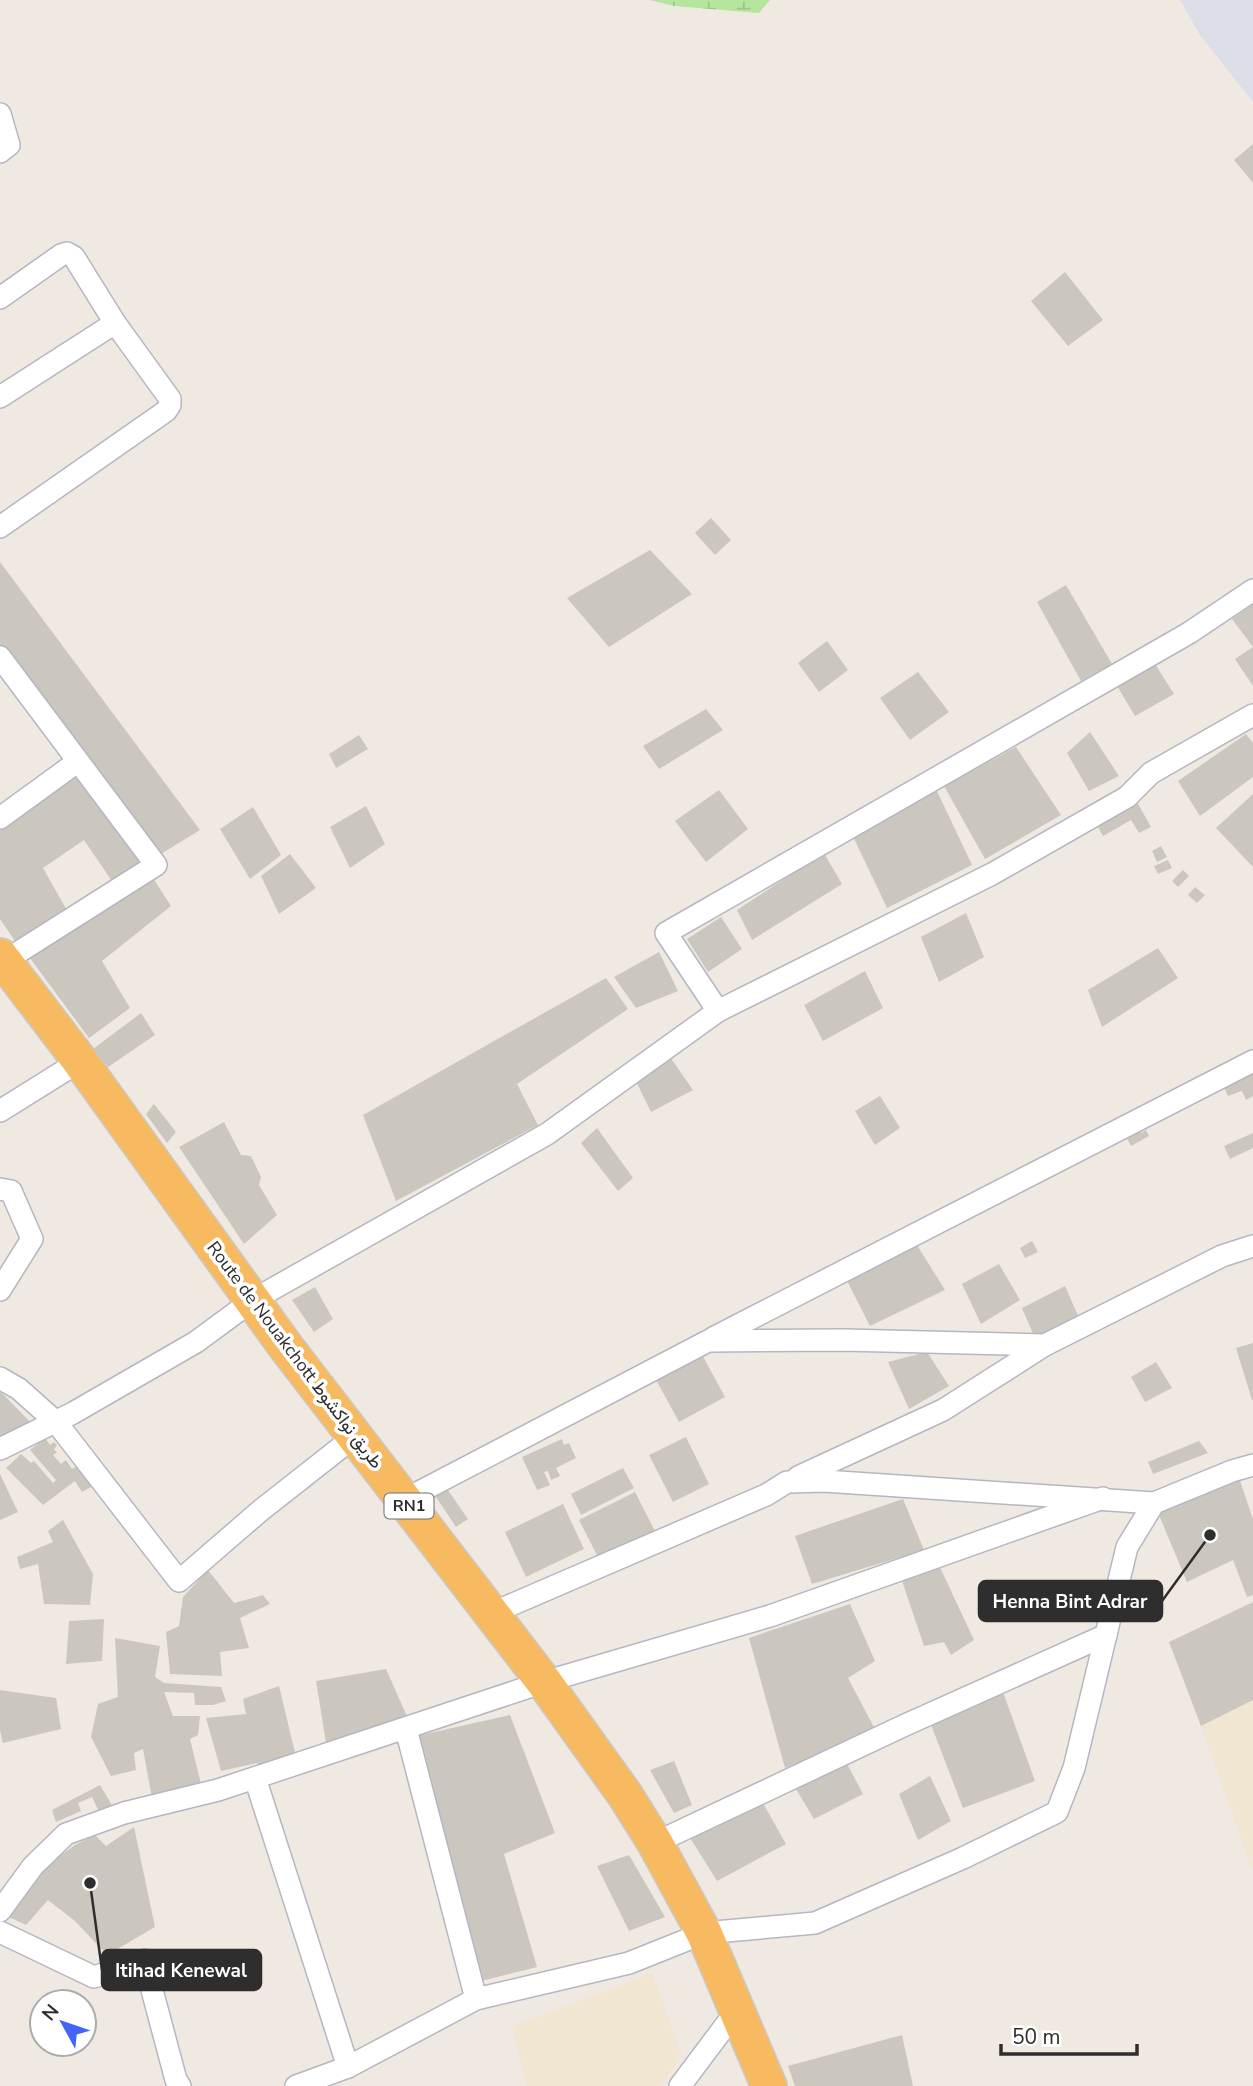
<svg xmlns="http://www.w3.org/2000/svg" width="1253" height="2086" viewBox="0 0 1253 2086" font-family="'Nunito Sans',Vazirmatn,sans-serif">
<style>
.education{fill:#f0e6d1}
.airport{fill:#dcdee8}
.wetland{fill:url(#wetland-marsh)}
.building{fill:#cbc7bf}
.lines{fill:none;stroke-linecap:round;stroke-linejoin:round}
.minor-casing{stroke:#b4b7c1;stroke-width:24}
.trunk-casing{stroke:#c9c9c9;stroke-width:38}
.minor{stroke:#fff;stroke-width:21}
.trunk{stroke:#f8ba60;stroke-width:35}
.labels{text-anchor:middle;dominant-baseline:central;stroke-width:7;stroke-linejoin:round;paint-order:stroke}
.shield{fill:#fff;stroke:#6d6d6d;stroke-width:2}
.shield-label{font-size:16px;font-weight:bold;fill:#2e2e2e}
.street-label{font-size:18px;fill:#2e2e2e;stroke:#fff}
.leader{fill:none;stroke:#2e2e2e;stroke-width:2.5}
.callout-dot{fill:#2e2e2e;stroke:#fff;stroke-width:2.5}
.callout{fill:#2e2e2e;stroke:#2e2e2e;stroke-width:2.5}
.callout-label{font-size:19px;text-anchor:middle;font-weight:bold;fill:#fff}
</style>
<defs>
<pattern id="wetland-marsh" width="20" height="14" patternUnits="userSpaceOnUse" patternTransform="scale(1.75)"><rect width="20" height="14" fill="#b6e59e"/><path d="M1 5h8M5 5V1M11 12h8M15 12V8" fill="none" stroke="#9dc588"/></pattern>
</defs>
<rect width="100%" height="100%" fill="#efe9e1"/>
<g class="education">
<path d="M1253,1700v168l-1,1 -51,-143z"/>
<path d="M652,1973l30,83 -22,30h-133l-15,-59z"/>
</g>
<path class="airport" d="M1180,0h73v102l-53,-67z"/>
<path class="wetland" d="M650,0h120l-11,13 -85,-7z"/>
<g class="building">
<path d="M1253,144v39l-19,-23z"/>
<path d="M1065,272l38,48 -35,26 -37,-45z"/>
<path d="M711,518l20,22 -16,15 -20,-22z"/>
<path d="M650,550l42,44 -83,53 -42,-49z"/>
<path d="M0,562l200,268 -39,24 -161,-209z"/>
<path d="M1066,585l46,79 -31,17 -44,-79z"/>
<path d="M1253,604v82l-18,-27 18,-12 -21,-28z"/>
<path d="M827,641l21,29 -29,22 -21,-29z"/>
<path d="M1153,661l21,33 -39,22 -19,-32z"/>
<path d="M918,672l31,40 -39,28 -30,-42z"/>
<path d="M706,709l17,21 -64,39 -16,-23z"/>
<path d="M1090,732l29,44 -30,15 -22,-38z"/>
<path d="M1246,734l7,9v34l-53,39 -22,-35z"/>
<path d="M359,735l9,14 -32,19 -7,-14z"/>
<path d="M1016,747l45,68 -76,44 -41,-73z"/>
<path d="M77,769l72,92 -35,23 -30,-44 -41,28 26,46 -50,33 -19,-28v-94z"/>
<path d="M935,787l37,78 -85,43 -37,-78z"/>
<path d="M719,790l29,39 -42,33 -31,-41z"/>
<path d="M1253,794v73l-37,-39z"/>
<path d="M1137,802l14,25 -12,6 -8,-13 -28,16 -6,-11z"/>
<path d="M366,806l19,38 -35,24 -20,-41z"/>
<path d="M253,807l28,48 -31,24 -30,-50z"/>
<path d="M1161,846l6,11 -10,5 -5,-11z"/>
<path d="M824,853l18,31 -90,56 -15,-30z"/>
<path d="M290,854l26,34 -37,26 -18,-38z"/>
<path d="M1168,860l4,8 -14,6 -4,-8z"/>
<path d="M1183,870l6,6 -11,11 -6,-6z"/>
<path d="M149,872l22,34 -69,55 28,47 -41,30 -62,-84z"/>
<path d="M1195,887l10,8 -8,8 -9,-8z"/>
<path d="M966,913l18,44 -45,25 -18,-45z"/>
<path d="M721,917l21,32 -34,23 -21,-33z"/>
<path d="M1158,948l20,30 -76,49 -14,-37z"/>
<path d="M659,952l19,39 -42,17 -22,-31z"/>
<path d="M865,971l18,37 -60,33 -19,-36z"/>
<path d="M606,978l22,31 -111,75 21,41 -142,76 -33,-86z"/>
<path d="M141,1013l14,22 -47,32 -15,-18z"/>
<path d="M670,1057l23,33 -42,22 -18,-37z"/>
<path d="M1253,1072v24l-7,4 -4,-9 -14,5 -5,-11z"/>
<path d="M880,1096l20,32 -25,17 -20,-34z"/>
<path d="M154,1104l22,28 -9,11 -21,-29z"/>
<path d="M224,1122l17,33 10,1 10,21 -2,8 18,30 -33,29 -65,-97z"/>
<path d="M1137,1126l4,7 5,-3 3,6 -18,10 -7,-13z"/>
<path d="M597,1128l36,50 -15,13 -37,-48z"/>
<path d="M1253,1133v15l-23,11 -6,-13z"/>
<path d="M912,1237l33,53 -75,36 -27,-53z"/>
<path d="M1032,1241l6,11 -13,6 -5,-10z"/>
<path d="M999,1264l21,36 -39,24 -19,-40z"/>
<path d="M1065,1286l14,32 -44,20 -13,-30z"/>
<path d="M315,1287l18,32 -19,13 -22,-32z"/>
<path d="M1253,1343v57h-1l-16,-52z"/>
<path d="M700,1351l25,46 -46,25 -25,-46z"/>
<path d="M927,1352l22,34 -40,23 -21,-47z"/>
<path d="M1156,1362l16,26 -27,14 -14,-25z"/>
<path d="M0,1391l33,34 -33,21z"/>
<path d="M686,1437l23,47 -36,18 -24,-47z"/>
<path d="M45,1438l5,7 4,-3 3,3 -3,5 3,2 -4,3 8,9 5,-4 6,9 7,-4 12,22 -9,5 -7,-11 -32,24 -37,-37 15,-14 10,9 3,-2 19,22 3,-3 -26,-30z"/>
<path d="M562,1439l2,6 5,-2 7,15 -20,10 4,8 -9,4 -3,-9 -4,1 6,13 -13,5 -15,-33z"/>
<path d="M1199,1441l9,12 -55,21 -5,-12z"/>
<path d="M623,1468l11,20 -53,27 -10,-21z"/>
<path d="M0,1474l18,38 -18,8z"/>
<path d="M1238,1475l15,44v76l-6,2 -14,-37 -46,22 -33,-79z"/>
<path d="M445,1486l23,33 -12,8 -22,-33z"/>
<path d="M635,1492l20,39 -56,28 -20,-39z"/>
<path d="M903,1499l21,51 -112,34 -17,-48z"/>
<path d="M563,1504l21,45 -58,28 -21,-45z"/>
<path d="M63,1520l30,54 -3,31 -46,-1 -6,-40 -18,5 -3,-12 36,-15 -5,-11z"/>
<path d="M938,1563l36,77 -23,15 -7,-13 -20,4 -23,-68z"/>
<path d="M208,1570l26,33 29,-8 7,9 -30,14 9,30 -29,4 2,24 -52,-2 -4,-42 13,-6 4,-29z"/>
<path d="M1253,1602v98l-52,26 -32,-84z"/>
<path d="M850,1604l25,57 -27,17 28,53 -91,37 -36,-130z"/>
<path d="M104,1619l-2,42 -36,3 3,-43z"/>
<path d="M115,1638l45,8 -5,31 9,6 57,4 5,14 -13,4h-18l-1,-12 -30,-1 9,24h27l-2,19 -8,4 12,49 -50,10 -9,-49 -9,4 2,17 -25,6 -20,-39 7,-33 20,-7z"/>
<path d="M386,1669l24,54 -83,26 -11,-68z"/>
<path d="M279,1686l17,71 -37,13 -2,-7 -36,8 -15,-53 40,-4 -3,-15z"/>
<path d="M0,1690l56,8 5,31 -58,14 -3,-12z"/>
<path d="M1003,1692l32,89 -72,27 -33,-86z"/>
<path d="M510,1715l45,118 -51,21 33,113 -60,15 -65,-245z"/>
<path d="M845,1760l18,34 -49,25 -21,-35z"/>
<path d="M674,1761l18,44 -18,8 -24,-43z"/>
<path d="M930,1776l21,45 -33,19 -19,-46z"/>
<path d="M100,1785l13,22 -12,9 -9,-19 -14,6 3,8 -25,11 -4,-12z"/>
<path d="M758,1794l28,50 -69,37 -30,-48z"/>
<path d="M134,1827l21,100 -48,28 -32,-34 -27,-21 -22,25 -17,-8 37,-51 29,-21 20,-10 11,11z"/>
<path d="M629,1855l36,62 -36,14 -32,-65z"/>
<path d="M902,2035l11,51h-118l-7,-20z"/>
</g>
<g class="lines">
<defs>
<g id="minor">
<path d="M0,114l9,31 -9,7"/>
<path d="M0,298l61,-43 6,-2 7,4 41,66 55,76v6l-4,6 -166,116"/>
<path d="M0,397l115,-74"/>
<path d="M0,657l156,208 -156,99"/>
<path d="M0,818l77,-56"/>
<path d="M718,1011l-52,-78 523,-300 64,-43"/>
<path d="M0,1111l80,-50"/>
<path d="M0,1189l11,2 21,48 -32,51"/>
<path d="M713,1338l540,-277"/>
<path d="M0,1378l19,11 37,33 123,159 81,-70 94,-74"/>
<path d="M0,1449l73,-36 123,-71 57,-42 294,-166 171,-123 274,-137 135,-77 24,-24 102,-58"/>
<path d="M798,1477l145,-67 102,-65"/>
<path d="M404,1500l304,-159 136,-1 201,5 177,-89 31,-10"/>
<path d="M490,1614l276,-119 21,-13 37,-1 330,22 78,-32 21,-6"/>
<path d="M406,1729l70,270"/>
<path d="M255,1778l93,289"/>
<path d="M655,1843l248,-117 203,-91"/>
<path d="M0,1911l33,-45 33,-32 58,-21 94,-23 326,-108 226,-66 333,-118"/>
<path d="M0,1932l94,45 50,-17 32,120 4,6"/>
<path d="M296,2086l52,-19 128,-68 153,-36 75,-30 111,-10 148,-65 94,-46 17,-44 53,-221 27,-44"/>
<path d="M680,2086l57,-76"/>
</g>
<path id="trunk" d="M0,956l80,105 206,286 258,335 81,113 30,48 49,90 65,153"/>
</defs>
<use href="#minor" class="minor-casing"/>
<use href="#trunk" class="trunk-casing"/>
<use href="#minor" class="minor"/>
<use href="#trunk" class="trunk"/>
</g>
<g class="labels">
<rect class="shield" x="384.5" y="1493.5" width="49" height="25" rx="5"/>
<g class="shield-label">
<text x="409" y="1506">RN1</text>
</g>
<g class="street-label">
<text transform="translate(295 1355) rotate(53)">Route de Nouakchott طريق نواكشوط</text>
</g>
</g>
<path class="leader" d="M1210 1535L1162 1601M90 1883L102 1970"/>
<g class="callout-dot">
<circle cx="1210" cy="1535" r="7"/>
<circle cx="90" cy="1883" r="7"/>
</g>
<g class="callout">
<rect x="979" y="1581" width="183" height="40" rx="7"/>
<rect x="102" y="1950" width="159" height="40" rx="7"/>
</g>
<g class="callout-label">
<text x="1070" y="1608">Henna Bint Adrar</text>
<text x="181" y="1977">Itihad Kenewal</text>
</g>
<g transform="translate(63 2023) rotate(310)"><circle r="33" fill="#ffffff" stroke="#ababab" stroke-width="2"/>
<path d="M0-5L12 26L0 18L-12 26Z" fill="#4264fb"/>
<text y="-10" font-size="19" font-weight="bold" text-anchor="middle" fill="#2e2e2e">N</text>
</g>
<path d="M1001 2044v10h136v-10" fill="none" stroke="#2e2e2e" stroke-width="3.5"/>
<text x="1012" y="2044" font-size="21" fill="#2e2e2e" stroke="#ffffff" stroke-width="5" paint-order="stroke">50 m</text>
</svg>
